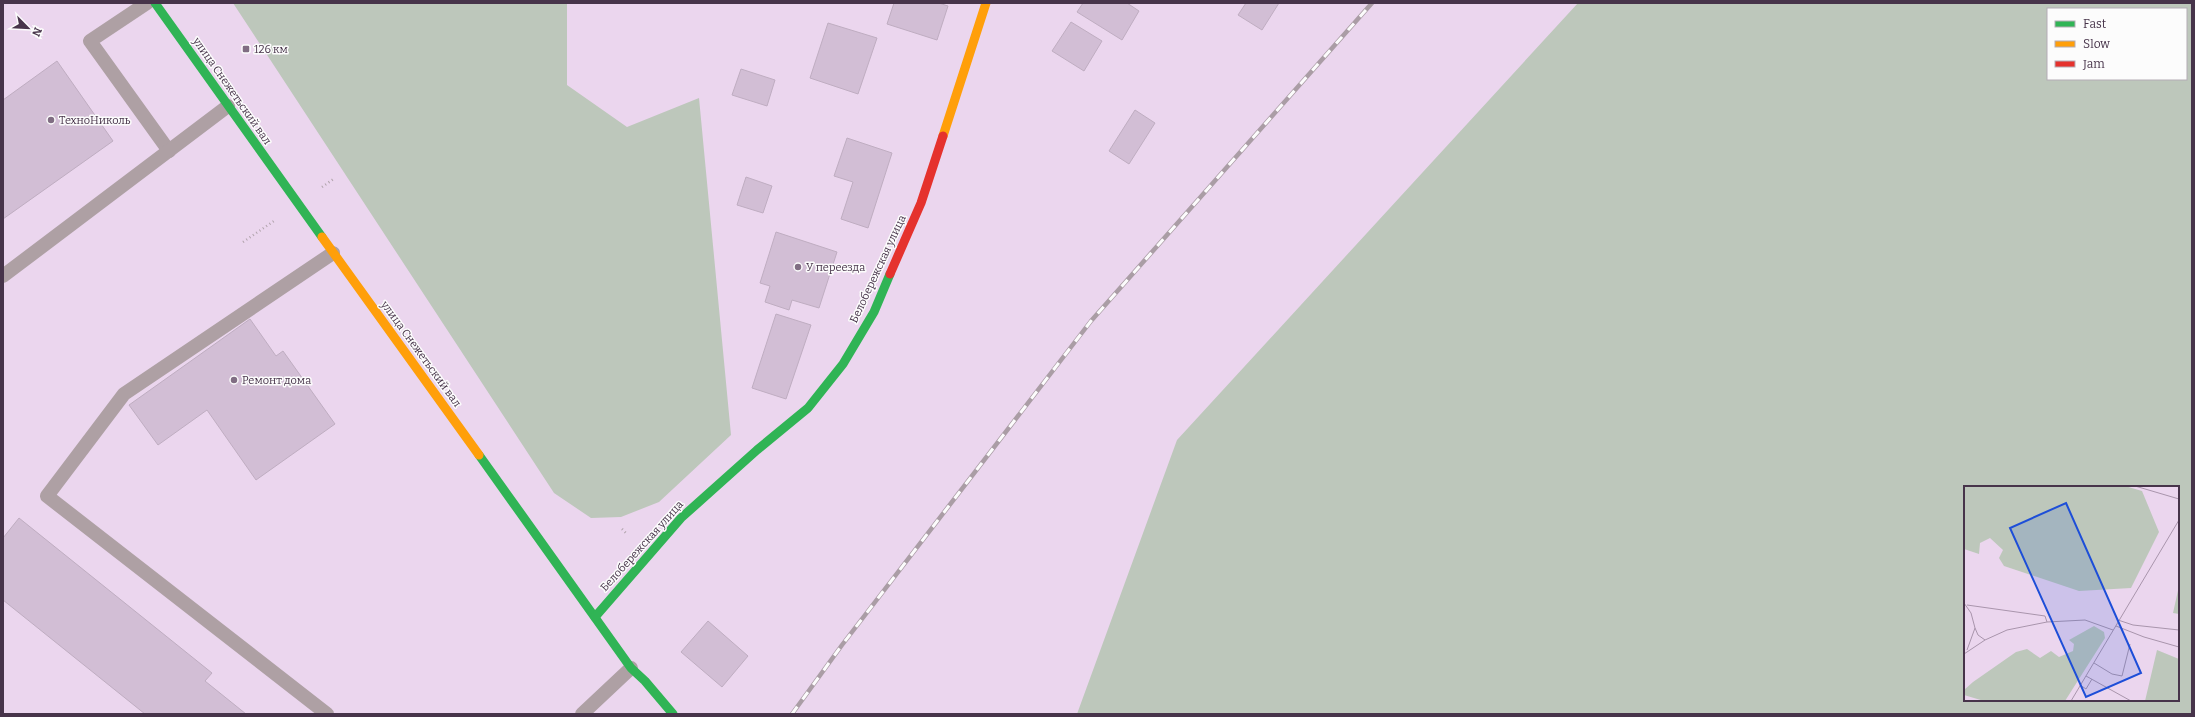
<svg xmlns="http://www.w3.org/2000/svg" width="2195" height="717" viewBox="0 0 2195 717" font-family="Bitter,serif">
<style>
.green{fill:#bdc7bb;fill-rule:evenodd}
.building{fill:#d2bed5;stroke:#bfadc1}
.lines{fill:none;stroke-linecap:round;stroke-linejoin:round}
.path{stroke:#b0a3ab;stroke-width:2.5;stroke-dasharray:1 3;stroke-linecap:butt}
.lane{stroke:#aea0a4;stroke-width:14}
.fast{stroke:#30b455;stroke-width:9}
.slow{stroke:#ff9f0a;stroke-width:9}
.jam{stroke:#e5322d;stroke-width:9}
.rail-casing{stroke:#aa9da5;stroke-width:4.5}
.rail{stroke:#fcfcfc;stroke-width:3;stroke-dasharray:9;stroke-linecap:butt}
.poi-dot{fill:#806d83;stroke:#fcfcfc;stroke-width:1.5}
.labels{text-anchor:middle;dominant-baseline:central;stroke-width:3;stroke-linejoin:round;paint-order:stroke}
.poi-label{font-size:11px;fill:#47344a;stroke:#fcfcfc;text-anchor:start}
.street-label{font-size:11px;fill:#47344a;stroke:#fcfcfc}
.inset-road{fill:none;stroke:#a995ac;stroke-width:1}
.view{fill:#1d4ed8;fill-opacity:0.15;stroke:#1d4ed8;stroke-width:2}
.inset-edge{fill:none;stroke:#47344a;stroke-width:2}
</style>
<rect width="100%" height="100%" fill="#ebd6ee"/>
<g class="green">
<path d="M233,3h334v82l60,42 72,-29 32,337 -72,67 -38,15 -30,1 -37,-25z"/>
<path d="M1578,3h614v711h-1115l100,-274zM2048,9h138v70h-138zM1965,487h213v213h-213z"/>
</g>
<g class="building">
<path d="M894,3h45l9,3 -11,34 -50,-16z"/>
<path d="M1083,3h44l12,8 -17,29 -45,-28z"/>
<path d="M1246,3h33l-17,27 -24,-15z"/>
<path d="M1071,22l31,19 -18,30 -32,-20z"/>
<path d="M828,23l49,15 -19,56 -48,-16z"/>
<path d="M57,61l56,80 -110,78v-119z"/>
<path d="M741,69l34,11 -8,26 -35,-11z"/>
<path d="M1135,110l20,13 -26,41 -20,-13z"/>
<path d="M847,138l45,15 -24,75 -27,-9 12,-37 -19,-6z"/>
<path d="M746,177l26,9 -9,27 -26,-8z"/>
<path d="M776,232l61,20 -18,56 -27,-8 -3,10 -24,-8 5,-16 -10,-3z"/>
<path d="M776,314l35,11 -25,74 -34,-11z"/>
<path d="M250,319l26,37 7,-5 52,73 -79,56 -49,-70 -49,35 -29,-40z"/>
<path d="M19,518l193,155 -7,8 41,33h-101l-142,-114v-62z"/>
<path d="M708,621l40,35 -26,31 -41,-35z"/>
</g>
<g class="lines">
<g class="path">
<path d="M322,187l13,-9"/>
<path d="M243,242l31,-21"/>
<path d="M622,529l5,5"/>
</g>
<g class="lane">
<path d="M147,3l-57,38 79,110"/>
<path d="M3,276l225,-170"/>
<path d="M327,714l-280,-218 77,-102 209,-141"/>
<path d="M582,714l49,-46"/>
</g>
<g class="fast">
<path d="M155,3l167,234"/>
<path d="M479,455l152,213 14,13 28,33"/>
<path d="M595,617l86,-99 76,-68 51,-42 35,-44 31,-52 16,-38"/>
</g>
<g class="slow">
<path d="M943,136l43,-133"/>
<path d="M322,237l157,218"/>
</g>
<path class="jam" d="M890,274l31,-71 22,-67"/>
<defs>
<path id="rail" d="M792,714l50,-69 249,-324 281,-318"/>
</defs>
<use href="#rail" class="rail-casing"/>
<use href="#rail" class="rail"/>
</g>
<g class="poi-dot">
<rect x="242" y="45" width="8" height="8" rx="2"/>
<circle cx="51" cy="120" r="4"/>
<circle cx="798" cy="267" r="4"/>
<circle cx="234" cy="380" r="4"/>
</g>
<g class="labels">
<g class="poi-label">
<text x="254" y="49">126 км</text>
<text x="59" y="120">ТехноНиколь</text>
<text x="806" y="267">У переезда</text>
<text x="242" y="380">Ремонт дома</text>
</g>
<g class="street-label">
<text transform="translate(232 91) rotate(55)">улица Снежетьский вал</text>
<text transform="translate(878 269) rotate(-65)">Белобережская улица</text>
<text transform="translate(421 354) rotate(54)">улица Снежетьский вал</text>
<text transform="translate(642 546) rotate(-48)">Белобережская улица</text>
</g>
</g>
<g transform="translate(1964 486)">
<rect width="215" height="215" fill="#ebd6ee"/>
<path d="M0,0h161l17,5 17,41 -28,56 -52,3 -75,-25 -5,-8 4,-8 -13,-12 -10,5 -1,11 -15,-5zM215,100v28l-6,-1zM130,140l10,6 1,6 -40,63h-81l-20,-6v-5l9,-8 43,-30 11,-3 13,9 11,-7 8,6 14,-6 1,-7 -5,-4zM193,164l22,9v42h-34z" fill="#bdc7bb"/>
<path class="inset-road" d="M171,0l44,13M0,117l7,10 4,15 -8,22M3,119l78,11 2,6M154,134l15,5 46,5M152,140l28,11 35,10M11,142l3,7 7,5M0,168l21,-14 22,-10 40,-8 38,-2 28,10M130,177l18,11 10,2 8,-32M122,190l45,25M116,199l6,4 6,-10M107,215l108,-181"/>
<path class="view" d="M102,17l75,170 -55,24 -76,-169z"/>
<rect width="215" height="215" class="inset-edge"/>
</g>
<rect width="2195" height="717" fill="none" stroke="#47344a" stroke-width="8"/>
<rect x="2047" y="8" width="140" height="72" fill="#fcfcfc" stroke="#b4acb5"/>
<rect x="2055" y="21" width="20" height="6" fill="#30b455" stroke="#b4acb5"/>
<text x="2083" y="28" font-size="12" fill="#47344a">Fast</text>
<rect x="2055" y="41" width="20" height="6" fill="#ff9f0a" stroke="#b4acb5"/>
<text x="2083" y="48" font-size="12" fill="#47344a">Slow</text>
<rect x="2055" y="61" width="20" height="6" fill="#e5322d" stroke="#b4acb5"/>
<text x="2083" y="68" font-size="12" fill="#47344a">Jam</text>
<g transform="translate(28 28) rotate(114)" stroke="#fcfcfc" stroke-width="3" paint-order="stroke">
<path d="M0-3L7 15L0 10L-7 15Z" fill="#47344a"/>
<text y="-6" font-size="11" font-weight="bold" text-anchor="middle" fill="#47344a">N</text>
</g>
</svg>
